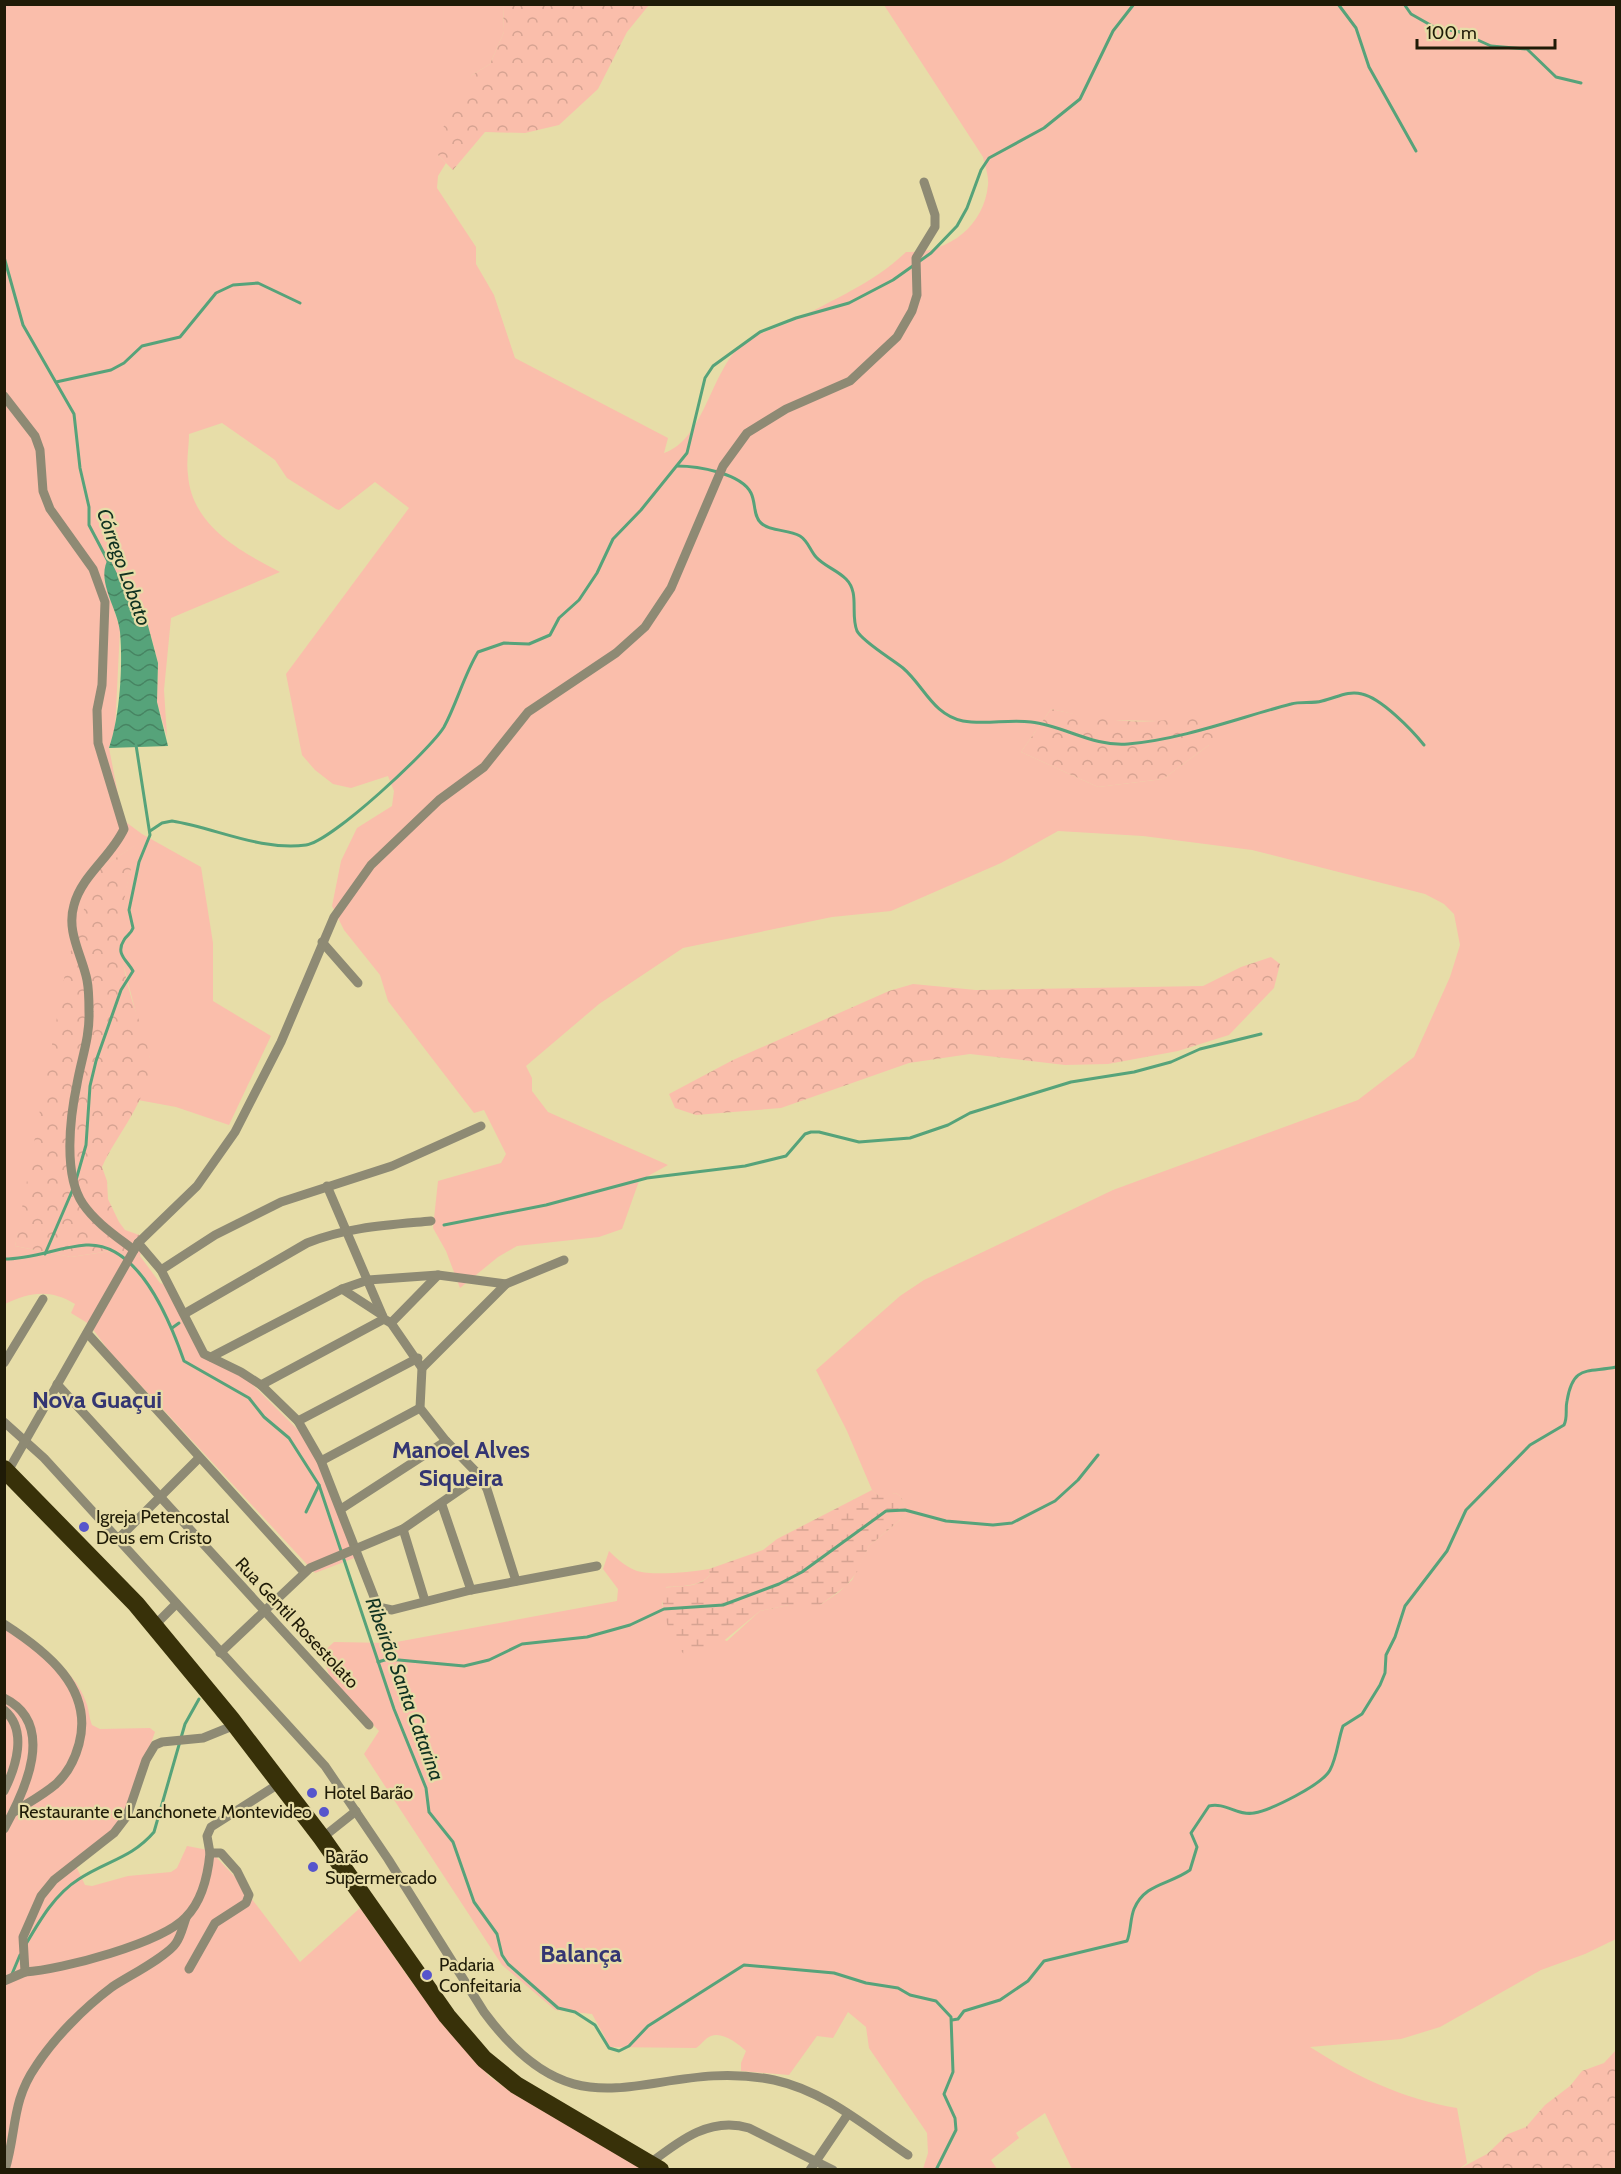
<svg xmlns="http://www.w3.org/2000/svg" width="1621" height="2174" viewBox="0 0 1621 2174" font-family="Cabin,sans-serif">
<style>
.grass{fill:#fabeab;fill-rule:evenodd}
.forest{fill:url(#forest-crowns)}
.wetland{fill:url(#wetland-marsh)}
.water{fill:url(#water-waves)}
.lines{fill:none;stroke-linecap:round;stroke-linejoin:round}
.stream{stroke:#56a37a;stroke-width:3}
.street{stroke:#8e8a74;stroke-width:9}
.highway{stroke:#383109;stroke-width:18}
.poi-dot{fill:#5655cc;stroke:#e7dda8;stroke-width:2}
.labels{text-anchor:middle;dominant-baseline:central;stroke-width:4.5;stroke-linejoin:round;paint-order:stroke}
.poi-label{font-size:18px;fill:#1f1b07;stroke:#e7dda8;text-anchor:start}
.street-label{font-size:18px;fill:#1f1b07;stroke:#e7dda8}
.water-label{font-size:20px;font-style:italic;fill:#103221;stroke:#e7dda8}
.district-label{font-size:24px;font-weight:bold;fill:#343672;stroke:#e7dda8}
</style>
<defs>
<pattern id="forest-crowns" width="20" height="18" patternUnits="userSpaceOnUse" patternTransform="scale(1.5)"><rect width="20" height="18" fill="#fabeab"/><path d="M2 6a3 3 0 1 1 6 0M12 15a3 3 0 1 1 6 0" fill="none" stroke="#d6a392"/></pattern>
<pattern id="wetland-marsh" width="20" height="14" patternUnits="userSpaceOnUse" patternTransform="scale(1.5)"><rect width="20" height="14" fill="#fabeab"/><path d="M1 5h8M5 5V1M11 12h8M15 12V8" fill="none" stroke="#d6a392"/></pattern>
<pattern id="water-waves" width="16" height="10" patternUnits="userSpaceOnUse" patternTransform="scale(1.5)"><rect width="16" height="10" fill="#56a37a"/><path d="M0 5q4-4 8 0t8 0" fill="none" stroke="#478462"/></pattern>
</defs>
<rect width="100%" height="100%" fill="#e7dda8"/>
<g class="grass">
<path d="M4,5h499l1,27 -14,32 -18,11 -34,80 8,8 -8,13 -1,12 39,59v17l18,31 21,63 153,80 -4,15c39,-13 46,-77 75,-106 15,-14 40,-19 58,-28 38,-20 79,-38 109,-67 41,2 78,-25 82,-67 1,-9 -3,-19 -5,-28l-99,-152h732v1934l-31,15 -44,16 -101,57 -39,12 -91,8c45,29 93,52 147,61l10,55 -8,6h-387l-27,-56 -29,20 3,5 -28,22 6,9h-74l5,-16 -1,-20 -58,-85 -3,-21 -18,-15 -15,26 -16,-2 -28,39 -48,-4v-8l5,-12c-7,-7 -24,-20 -35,-15 -6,2 -10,9 -15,12l-90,-1 -1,-10 -13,-23 -37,-4 -53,-45 -138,-211 15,-23 -47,-49 -11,-28 13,-12 57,1 226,-42 1,-12 -15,-20 6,-18c8,8 17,16 28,20 16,5 55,1 72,-2l1,6c-11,12 -29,11 -44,12l-4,17 4,12 61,25 33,-30 29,-6h31l19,-13 13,-12 17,-34 37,-31c-1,-10 -2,-17 -10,-22l-16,4 -8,-7 -25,-59 -31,-61 84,-74 24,-16 189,-90 245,-90 56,-43 36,-80 10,-32 -6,-31 -10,-10 -19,-10 -173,-44 -109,-14 -85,-5 -57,32 -110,48 -59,6 -149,31 -84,56 -73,62 6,12v13l16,21 120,53 -29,16 -17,48 -23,8 -82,9 -19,11 -38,31 -14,-37 -13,-23 5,-47 63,-18 5,-9 -22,-44 -10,3 -86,-112 -8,-26 -36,-45 -12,-24 9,-45 16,-33 35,-22 2,-15 -6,-15 -37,12 -18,-4 -18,-14 -13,-15 -16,-81 123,-166 -34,-26 -36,28 -3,-1 -49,-31 -12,-18 -53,-37 -33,11c0,13 -3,28 -1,41 4,51 52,76 92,97l-109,46 -7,72 3,47 -10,-35 1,-39 -4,-16 -8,-29 -19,-24 -6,-16h-17l16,51 -5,101 -6,18 14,72 19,14 59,33 12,76v58l58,35 -42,89 -53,-18 -38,-7 12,-42 -11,-33 -20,-78 2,-37 15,-65 -40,26 -81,375 56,11 40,-6 18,8 11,-3 20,27 3,1 40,73 45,23 51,51 16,23 42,103 -42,16 -206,-222 -20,-27 -18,-11 4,-9c-25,-15 -45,-12 -70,0zM1051,709l49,11 59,1 50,24 -46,34 -65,8 -77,-35z"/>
<path d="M4,1624c30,21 69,41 82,78 3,7 3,16 6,23l8,4 50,-1 5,4 -27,75 -15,23 -37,36 9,19 7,1 36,-10 43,-4 6,-4 10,-22 21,4 10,9 17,18 65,85 60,-54 56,80 73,88 22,16 133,77h-639z"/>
</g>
<g class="forest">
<path d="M503,5h146l-22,27 -29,57 -39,36 -34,8 -40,-1 -32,38 -15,-15 1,-20 33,-60 18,-11 14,-32z"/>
<path d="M1051,709c36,8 70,14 106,12 27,-1 28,-12 59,-4v14l-7,14 -46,34 -65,8 -77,-35z"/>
<path d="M137,844c-14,57 -24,90 -7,149 3,13 20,55 20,65 1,40 -33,75 -48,109l5,14 1,18 11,23 6,8 20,7 -5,19 -11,3 -19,-8 -39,6 -56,-11 52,-283 29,-92z"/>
<path d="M1271,957l9,7 -6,24 -45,47 -51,16 -70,13 -43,1 -95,-11 -61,9 -128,45 -85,7 -21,-7 -6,-14 64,-34 156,-69 24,-7 63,6 227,-4 38,-19z"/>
<path d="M1616,2050v119h-157l28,-15 21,-20 18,-7 19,-22 25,-19 12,-15 22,-8z"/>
</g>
<path class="wetland" d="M872,1490l7,6 17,-3c8,5 10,13 10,22l-37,31 -12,26 -11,14 -26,19h-31l-29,6 -45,37 -29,7c-15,-7 -27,-52 -23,-67 16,-3 35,1 47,-13l-1,-6 54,-19 14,-11z"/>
<path class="water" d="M107,561h4l16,33 19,24 12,45 -1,39 11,44 -59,2c11,-32 14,-82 11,-116 -2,-23 -23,-49 -13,-71z"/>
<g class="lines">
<g class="stream">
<path d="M1338,4l18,24 13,39 47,84"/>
<path d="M1404,4l7,10 23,13 26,5 31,14 36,3 29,28 25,6"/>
<path d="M4,257l19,68 51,89 6,54 9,39v18l20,38"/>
<path d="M56,382l55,-12 13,-7 18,-17 38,-9 36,-44 17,-8 25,-2 42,20"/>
<path d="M677,466c20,0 64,7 74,27 5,10 2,23 10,30 10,9 27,6 39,13 8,5 10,14 16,21 8,9 21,13 30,22 14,14 4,35 11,52 6,11 35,28 46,37 21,18 30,47 60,53 22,4 46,-2 68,1 34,4 62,25 97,22 56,-5 110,-26 163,-40 10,-3 21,0 31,-3 14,-3 26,-11 40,-7 19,4 50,36 62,51"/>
<path d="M150,831l12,-8 10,-2c44,7 88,30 134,24 25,-3 124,-95 138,-118 13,-24 20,-52 34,-75l26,-9 25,1 21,-9 9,-17 20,-18 18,-27 16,-34 28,-29 46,-57 18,-75 8,-12 47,-34 36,-14 53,-15 44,-23 38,-27 26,-27 10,-18 14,-38 8,-12 55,-30 36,-29 33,-68 21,-27"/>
<path d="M76,1180l10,-35 4,-59 6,-25 25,-71 12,-19c-6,-11 -18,-17 -9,-31 3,-5 7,-6 9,-12l-4,-18 10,-48 11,-27 -14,-90"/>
<path d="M444,1225l102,-20 101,-27 98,-12 41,-10 19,-22 6,-2h8l40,10 51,-4 38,-13 22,-12 101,-31 63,-10 37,-10 29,-13 61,-15"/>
<path d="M45,1254l28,-65"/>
<path d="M4,1259c29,0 55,-12 82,-14 53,-3 84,76 98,116l65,37 15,19 25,21 30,47 75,224 32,79 3,24 24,30 21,60 23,32 5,21 6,9 50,44 17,4 20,13 14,23 10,3 10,-5 19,-20 96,-61 90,8 32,10 32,5 12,7 26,6 15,16 2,55 -9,22 11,24 1,12 -20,40"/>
<path d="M172,1328l7,-5"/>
<path d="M306,1512l13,-27"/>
<path d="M378,1662l10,-3 76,7 25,-6 33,-16 65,-7 43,-12 34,-16 59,-4 56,-21 23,-12 84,-61 19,-1 41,11 47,4 19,-2 43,-22 23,-21 20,-25"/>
<path d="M26,1944c14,-24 29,-50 53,-65 27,-18 53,-21 75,-47l31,-108 14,-25"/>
<path d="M12,1974l8,-19"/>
<path d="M952,2020l6,-1 6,-8 36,-11 28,-19 16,-20 83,-20c4,-9 3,-22 7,-32 11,-26 35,-24 56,-39l7,-23 -6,-14 18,-27c16,-4 29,10 45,7 17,-3 68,-28 76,-43 7,-13 8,-30 13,-44l19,-12 18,-29 5,-12 1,-18 9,-18 10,-31 42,-55 19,-41 64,-65 34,-20c4,-8 1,-16 3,-24 6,-37 21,-28 49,-34"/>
</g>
<g class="street">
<path d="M4,396l31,40 5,14 3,41 7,18 43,60 12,33 -3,83 -5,25 1,33 26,86c-13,28 -42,46 -50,76 -8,27 8,50 13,75 2,10 2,22 2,32 1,25 -8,48 -12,72 -7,33 -14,91 6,120 13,19 33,32 51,46"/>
<path d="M322,942l36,41"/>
<path d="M327,1186l57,133 7,4 31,45 -2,40 26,33 34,35 7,13 29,92"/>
<path d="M138,1243l23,27 43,84 37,18 20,13 37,36 23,40 57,146 14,3 79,-20 126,-24"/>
<path d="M161,1270l54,-35 66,-33 111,-36 89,-40"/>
<path d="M342,1289l40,26"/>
<path d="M184,1314l123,-71c40,-16 81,-18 124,-22"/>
<path d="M391,1323l47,-48"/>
<path d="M87,1333l217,239"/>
<path d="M211,1357l131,-68 26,-9 70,-5 68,9"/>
<path d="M4,1363l39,-64"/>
<path d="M422,1368l84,-84 58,-24"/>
<path d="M57,1384l312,341"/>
<path d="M261,1385l123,-66"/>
<path d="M298,1421l120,-63"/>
<path d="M4,1422l40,36 281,308 63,93 96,153c100,136 166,43 290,68 51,11 91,46 134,75"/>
<path d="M321,1461l99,-53"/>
<path d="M8,1471l130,-228 59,-57 38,-54 46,-90 53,-125 37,-52 68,-65 45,-33 44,-55 88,-59 29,-26 26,-39 52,-122 24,-33 39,-24 64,-28 47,-44 15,-26 5,-16 -1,-37 19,-31v-12l-11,-33"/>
<path d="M442,1505l29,85"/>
<path d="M341,1509l105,-68"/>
<path d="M403,1529l22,72"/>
<path d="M118,1539l81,-81"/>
<path d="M4,1624c42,27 90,64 75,120 -4,15 -12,30 -23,40 -13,11 -28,19 -42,28"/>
<path d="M154,1626l22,-22"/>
<path d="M220,1653l90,-85 93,-39 77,-53"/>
<path d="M4,1698c53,26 21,93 0,131"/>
<path d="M4,1710c24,20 12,57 0,81"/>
<path d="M322,1838l34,-27"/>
<path d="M210,1853l-3,-17 4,-9 69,-44"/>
<path d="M189,1969l26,-46 31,-20 3,-8 -12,-24 -16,-18h-11c-2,21 -8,48 -24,64 -24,26 -125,53 -161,55l-2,-35 18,-41 13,-16 60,-47 13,-17 19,-56 9,-15 7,-3 41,-4 32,-13"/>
<path d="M4,1981l21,-9"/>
<path d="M649,2164c30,-23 61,-48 100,-36l84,42"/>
<path d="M5,2170c12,-39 6,-68 31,-104 19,-29 48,-58 76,-79 15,-10 56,-31 64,-44 5,-7 7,-17 10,-25"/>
<path d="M810,2170l38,-56"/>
</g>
<path class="highway" d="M4,1469l132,135 95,115 91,119 125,178 37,43 32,26 144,85"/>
</g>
<g class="poi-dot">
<circle cx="84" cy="1527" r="6"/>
<circle cx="312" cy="1793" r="6"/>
<circle cx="324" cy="1812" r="6"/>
<circle cx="313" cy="1867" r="6"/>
<circle cx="427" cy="1975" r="6"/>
</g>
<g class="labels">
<g class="poi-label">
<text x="96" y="1517">Igreja Petencostal<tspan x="96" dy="21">Deus em Cristo</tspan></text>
<text x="324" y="1793">Hotel Barão</text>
<text x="312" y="1812" text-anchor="end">Restaurante e Lanchonete Montevideo</text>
<text x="325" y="1857">Barão<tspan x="325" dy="21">Supermercado</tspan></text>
<text x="439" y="1965">Padaria<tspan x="439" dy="21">Confeitaria</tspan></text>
</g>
<g class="street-label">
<text transform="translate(297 1623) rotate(47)">Rua Gentil Rosestolato</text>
</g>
<g class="water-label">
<text transform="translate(124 567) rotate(70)">Córrego Lobato</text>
<text transform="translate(405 1689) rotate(70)">Ribeirão Santa Catarina</text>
</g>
<g class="district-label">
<text x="97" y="1399">Nova Guaçui</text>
<text x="461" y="1449">Manoel Alves<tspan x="461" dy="28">Siqueira</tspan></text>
<text x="581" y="1953">Balança</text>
</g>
</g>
<rect width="1621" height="2174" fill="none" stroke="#1f1b07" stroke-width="12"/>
<path d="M1417 39v9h138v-9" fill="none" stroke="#1f1b07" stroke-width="3"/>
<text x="1426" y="39" font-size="18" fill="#1f1b07" stroke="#e7dda8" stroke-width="4.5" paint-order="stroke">100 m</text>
</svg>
